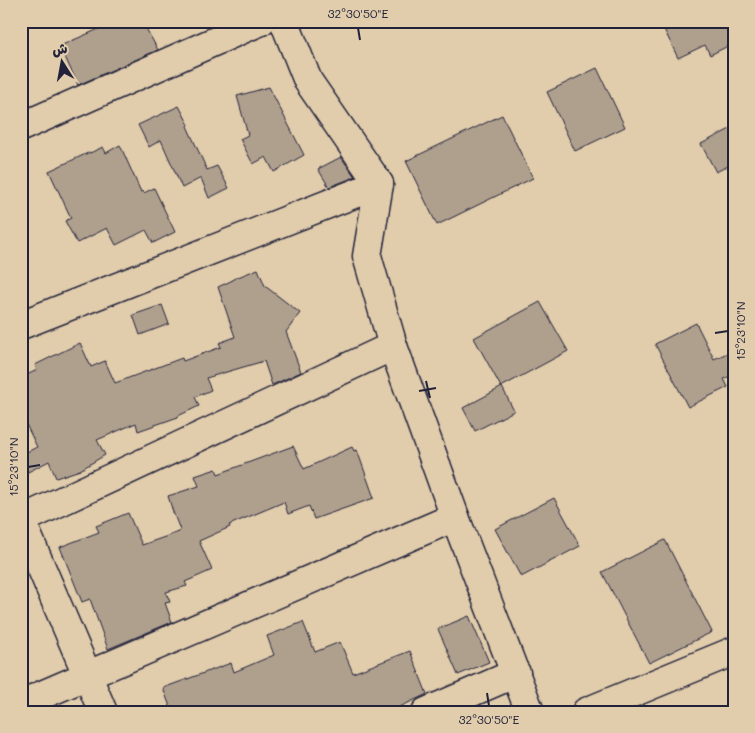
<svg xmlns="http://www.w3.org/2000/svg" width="755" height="733" viewBox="0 0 755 733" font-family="Mali,'Playpen Sans Arabic',sans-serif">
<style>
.building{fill:#afa08e;stroke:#22223b}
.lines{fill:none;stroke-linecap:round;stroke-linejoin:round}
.minor-casing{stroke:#22223b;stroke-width:31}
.minor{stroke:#e1cdac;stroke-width:28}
.ticks{fill:none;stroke:#22223b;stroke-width:2}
.neatline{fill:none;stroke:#22223b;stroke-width:2}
.ticks-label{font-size:12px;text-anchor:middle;fill:#22223b}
</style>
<rect width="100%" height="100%" fill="#e1cdac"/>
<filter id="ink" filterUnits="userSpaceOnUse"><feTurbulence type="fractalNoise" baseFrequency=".02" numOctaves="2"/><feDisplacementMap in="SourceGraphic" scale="10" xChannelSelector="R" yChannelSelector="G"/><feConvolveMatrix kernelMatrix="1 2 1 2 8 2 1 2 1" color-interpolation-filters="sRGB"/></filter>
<g filter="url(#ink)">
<g class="building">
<path d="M117,21h25l16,29 -80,35 -18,-39z"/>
<path d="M660,21h74v22l-24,12 -5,-10 -27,13z"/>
<path d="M597,68l28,59 -50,24 -28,-59z"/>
<path d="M269,87l35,68 -30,17 -8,-15 -13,7 -13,-25 8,-4 -11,-39z"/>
<path d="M179,106l10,19 -2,1 20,44 10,-4 12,22 -20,10 -8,-20 -19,10 -21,-48 -12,7 -11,-22z"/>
<path d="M502,115l31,63 -96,47 -31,-64z"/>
<path d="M734,127v36l-18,9 -15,-28z"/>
<path d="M120,145l21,47 2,-1 1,2 10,-5 21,44 -22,11 -7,-13 -30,15 -9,-17 -30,15 -12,-22 6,-3 -22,-47 41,-19v1l13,-6 3,6z"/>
<path d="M341,157l14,20 -26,10 -11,-18z"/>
<path d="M258,269l7,17 35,27 -14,19 15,40 -29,13 -8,-24 -58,17 5,12 -16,7 4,9 -21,10v1l-40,14 -2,-8 -39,17 8,15 -25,15 -24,8 -7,-17 -21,11 -7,-13v-4l16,-8 -16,-33v-36l16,-8 -2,-5 45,-22 11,24 14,-6 10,22 67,-25 1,3 38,-14 -2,-4 16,-6 -17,-50 15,-7v-1z"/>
<path d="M540,302l28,49 -67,36 -27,-49z"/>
<path d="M162,305l7,19 -29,11 -7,-20z"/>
<path d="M696,323l18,36 20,-9v24l-10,5 4,8 -40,20 -33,-63z"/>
<path d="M502,387l12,24 -39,20 -12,-23z"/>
<path d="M293,446l11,23 48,-22 2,4 3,-1 17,48 -60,21 -5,-13 -21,8 -4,-12 -55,23 1,2 -31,14 13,29 -27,12 2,4 -21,6 4,10 -5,1 7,19 -64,27 -18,-50 -8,3 -22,-55 39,-15 -3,-6 32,-13 14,32 37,-13 1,-2 -7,-18 -5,-16 31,-10 -4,-10 21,-7 2,5z"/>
<path d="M554,498l26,48 -59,31 -26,-48z"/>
<path d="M665,540l47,92 -63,31 -47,-91z"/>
<path d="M469,616l20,46 -31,13 -20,-46z"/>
<path d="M303,622l12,30 25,-10 13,31 57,-22 17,43 -38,18h-217l-9,-24 68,-25 3,9 40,-17 -7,-19z"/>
</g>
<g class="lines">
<defs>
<g id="minor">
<path d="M284,21l24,60 71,103 -12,72 26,90 62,171 75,195"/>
<path d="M21,127l240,-106"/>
<path d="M21,325l358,-141"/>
<path d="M21,520l372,-174"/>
<path d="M21,520l82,192"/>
<path d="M21,704l434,-187"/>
<path d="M426,712l90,-39"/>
<path d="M586,712l148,-61"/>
</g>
</defs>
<use href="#minor" class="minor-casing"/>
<use href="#minor" class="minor"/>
</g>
</g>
<path class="ticks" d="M358,28l2,12M715,333l13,-2M426,381l4,17M419,391l17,-3M28,467l12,-2M487,693l2,13"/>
<rect width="755" height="733" fill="none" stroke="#e1cdac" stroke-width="55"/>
<g transform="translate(62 62) rotate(349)" stroke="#e1cdac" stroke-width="4" paint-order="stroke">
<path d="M0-4L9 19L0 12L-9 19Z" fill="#22223b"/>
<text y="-8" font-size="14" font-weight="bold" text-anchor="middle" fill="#22223b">ش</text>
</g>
<rect x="28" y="28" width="700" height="678" class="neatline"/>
<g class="ticks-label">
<text x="358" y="18">32°30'50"E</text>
<text transform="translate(741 331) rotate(-90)" y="4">15°23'10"N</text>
<text transform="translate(14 467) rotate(-90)" y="4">15°23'10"N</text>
<text x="489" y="724">32°30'50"E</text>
</g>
</svg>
